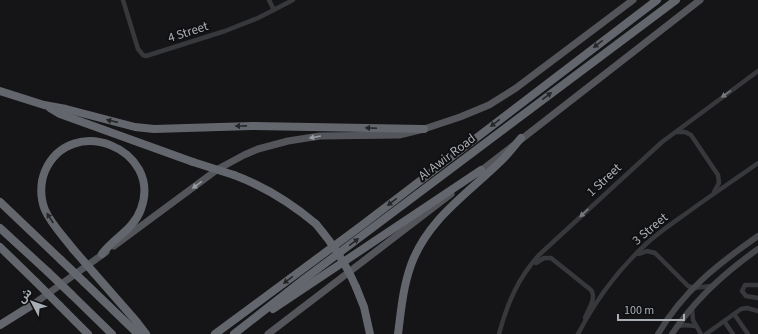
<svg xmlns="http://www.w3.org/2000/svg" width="758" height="334" viewBox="0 0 758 334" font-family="'Source Sans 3','Noto Sans Arabic',sans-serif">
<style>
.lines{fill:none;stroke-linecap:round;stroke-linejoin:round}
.street{stroke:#37383b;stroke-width:4.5}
.secondary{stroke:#45474b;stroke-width:6}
.primary{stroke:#53555a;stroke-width:7}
.highway{stroke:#63666c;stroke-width:8}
.highway-bridge{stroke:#63666c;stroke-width:8}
.oneway{fill:#252628}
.oneway2{fill:#76797e}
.oneway3{fill:#989ca3}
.labels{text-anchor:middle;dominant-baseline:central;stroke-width:4;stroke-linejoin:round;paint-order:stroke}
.street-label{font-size:13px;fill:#a9aeb5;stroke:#101012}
</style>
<rect width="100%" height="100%" fill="#151517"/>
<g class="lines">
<g class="street">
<path d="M123,0l15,49 5,6 3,1 79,-25 33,-13 35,-18"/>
<path d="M269,0l5,10"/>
<path d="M676,132h9l6,3 27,40 1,8 -5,9"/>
<path d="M639,254l8,-3 8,2 33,33 6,2 17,-2"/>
<path d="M536,263l8,-5h7l40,32c6,9 -3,19 -6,28"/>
<path d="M758,285h-13l-3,6 4,5 12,2"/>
<path d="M692,308l1,12 8,14"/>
<path d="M734,314l14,20"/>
<path d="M724,321l9,13"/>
<path d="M678,326l7,-1 10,1"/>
<path d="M499,334c8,-30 19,-56 40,-79l123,-113 96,-71"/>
<path d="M578,334c17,-33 41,-65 68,-90 15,-14 33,-25 49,-37 21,-15 42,-29 63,-44"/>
<path d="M706,334l35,-25 6,-1 11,3"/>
</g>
<g class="secondary">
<path d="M658,334c25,-43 60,-70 100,-98"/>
<path d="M672,334c23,-35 52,-61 86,-85"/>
</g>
<g class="primary">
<path d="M478,173l222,-173"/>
<path d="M114,246l104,-77 26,-14 14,-6 30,-8 32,-5 79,-1 25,-6 36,-12 29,-12 27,-17 117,-88"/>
<path d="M28,308l78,-56"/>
<path d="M268,334l183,-140"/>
</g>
<g class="highway">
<path d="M0,91l44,14 22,4 69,18 19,2 98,-3 172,3"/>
<path d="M50,108l10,6 133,48"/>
<path d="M234,175c32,12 56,27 82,49"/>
<path d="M0,202l61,58"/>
<path d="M0,228l48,44"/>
<path d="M0,247l36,35"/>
<path d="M73,249c-9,-12 -22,-25 -28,-39 -5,-12 -5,-27 0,-39 26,-59 118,-22 96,38 -7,20 -27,29 -39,45"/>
<path d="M94,273l42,48 10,13"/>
<path d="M84,282l54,52"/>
<path d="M356,287l8,20 6,27"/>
<path d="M72,295l40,39"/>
<path d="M60,306l28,28"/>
<path d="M273,309l208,-139"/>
<path d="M0,325l32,-20"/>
<path d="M215,334l146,-108 296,-226"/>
<path d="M234,334l69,-54 373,-280"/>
<path d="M398,334c3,-23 5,-47 13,-69 17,-47 58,-72 92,-106 6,-6 12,-14 18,-21"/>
</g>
<g class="highway-bridge">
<path d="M193,162l41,13"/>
<path d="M316,224c17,20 30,40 40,63"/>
<path d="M73,249l21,24"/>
<path d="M61,260l23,22"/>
<path d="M48,272l24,23"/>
<path d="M36,282l24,24"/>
</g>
</g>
<defs><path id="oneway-solid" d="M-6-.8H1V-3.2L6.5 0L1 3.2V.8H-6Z"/></defs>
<g class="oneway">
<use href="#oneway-solid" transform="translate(598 44) rotate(143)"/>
<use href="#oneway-solid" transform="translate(547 96) rotate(-37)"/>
<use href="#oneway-solid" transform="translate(112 121) rotate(-167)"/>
<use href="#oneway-solid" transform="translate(495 123) rotate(143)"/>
<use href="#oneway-solid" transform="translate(241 126) rotate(179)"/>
<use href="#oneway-solid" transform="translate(371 128) rotate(-178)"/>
<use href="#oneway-solid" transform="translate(392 202) rotate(143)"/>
<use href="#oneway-solid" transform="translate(50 218) rotate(-123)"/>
<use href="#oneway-solid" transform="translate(354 242) rotate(-37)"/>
<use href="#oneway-solid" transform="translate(288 280) rotate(143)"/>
</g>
<g class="oneway2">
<use href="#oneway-solid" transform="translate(726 94) rotate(145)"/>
<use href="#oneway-solid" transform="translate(584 213) rotate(137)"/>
</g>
<g class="oneway3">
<use href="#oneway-solid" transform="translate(315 137) rotate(170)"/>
<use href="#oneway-solid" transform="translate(197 185) rotate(144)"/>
</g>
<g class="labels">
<g class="street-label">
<text transform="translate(188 32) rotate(-18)">4 Street</text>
<text transform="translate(447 157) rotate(-37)">Al Awir Road</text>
<text transform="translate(604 180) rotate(-43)">1 Street</text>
<text transform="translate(650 229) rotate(-40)">3 Street</text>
</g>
</g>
<g transform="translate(32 302) rotate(311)" stroke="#101012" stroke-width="3" paint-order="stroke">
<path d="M0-3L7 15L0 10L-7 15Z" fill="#a9aeb5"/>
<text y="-6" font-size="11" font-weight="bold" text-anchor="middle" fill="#a9aeb5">ش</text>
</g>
<path d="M618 314v6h66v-6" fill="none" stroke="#a9aeb5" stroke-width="2"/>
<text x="624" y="314" font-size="12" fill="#a9aeb5" stroke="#101012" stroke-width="3" paint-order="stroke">100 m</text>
</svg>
